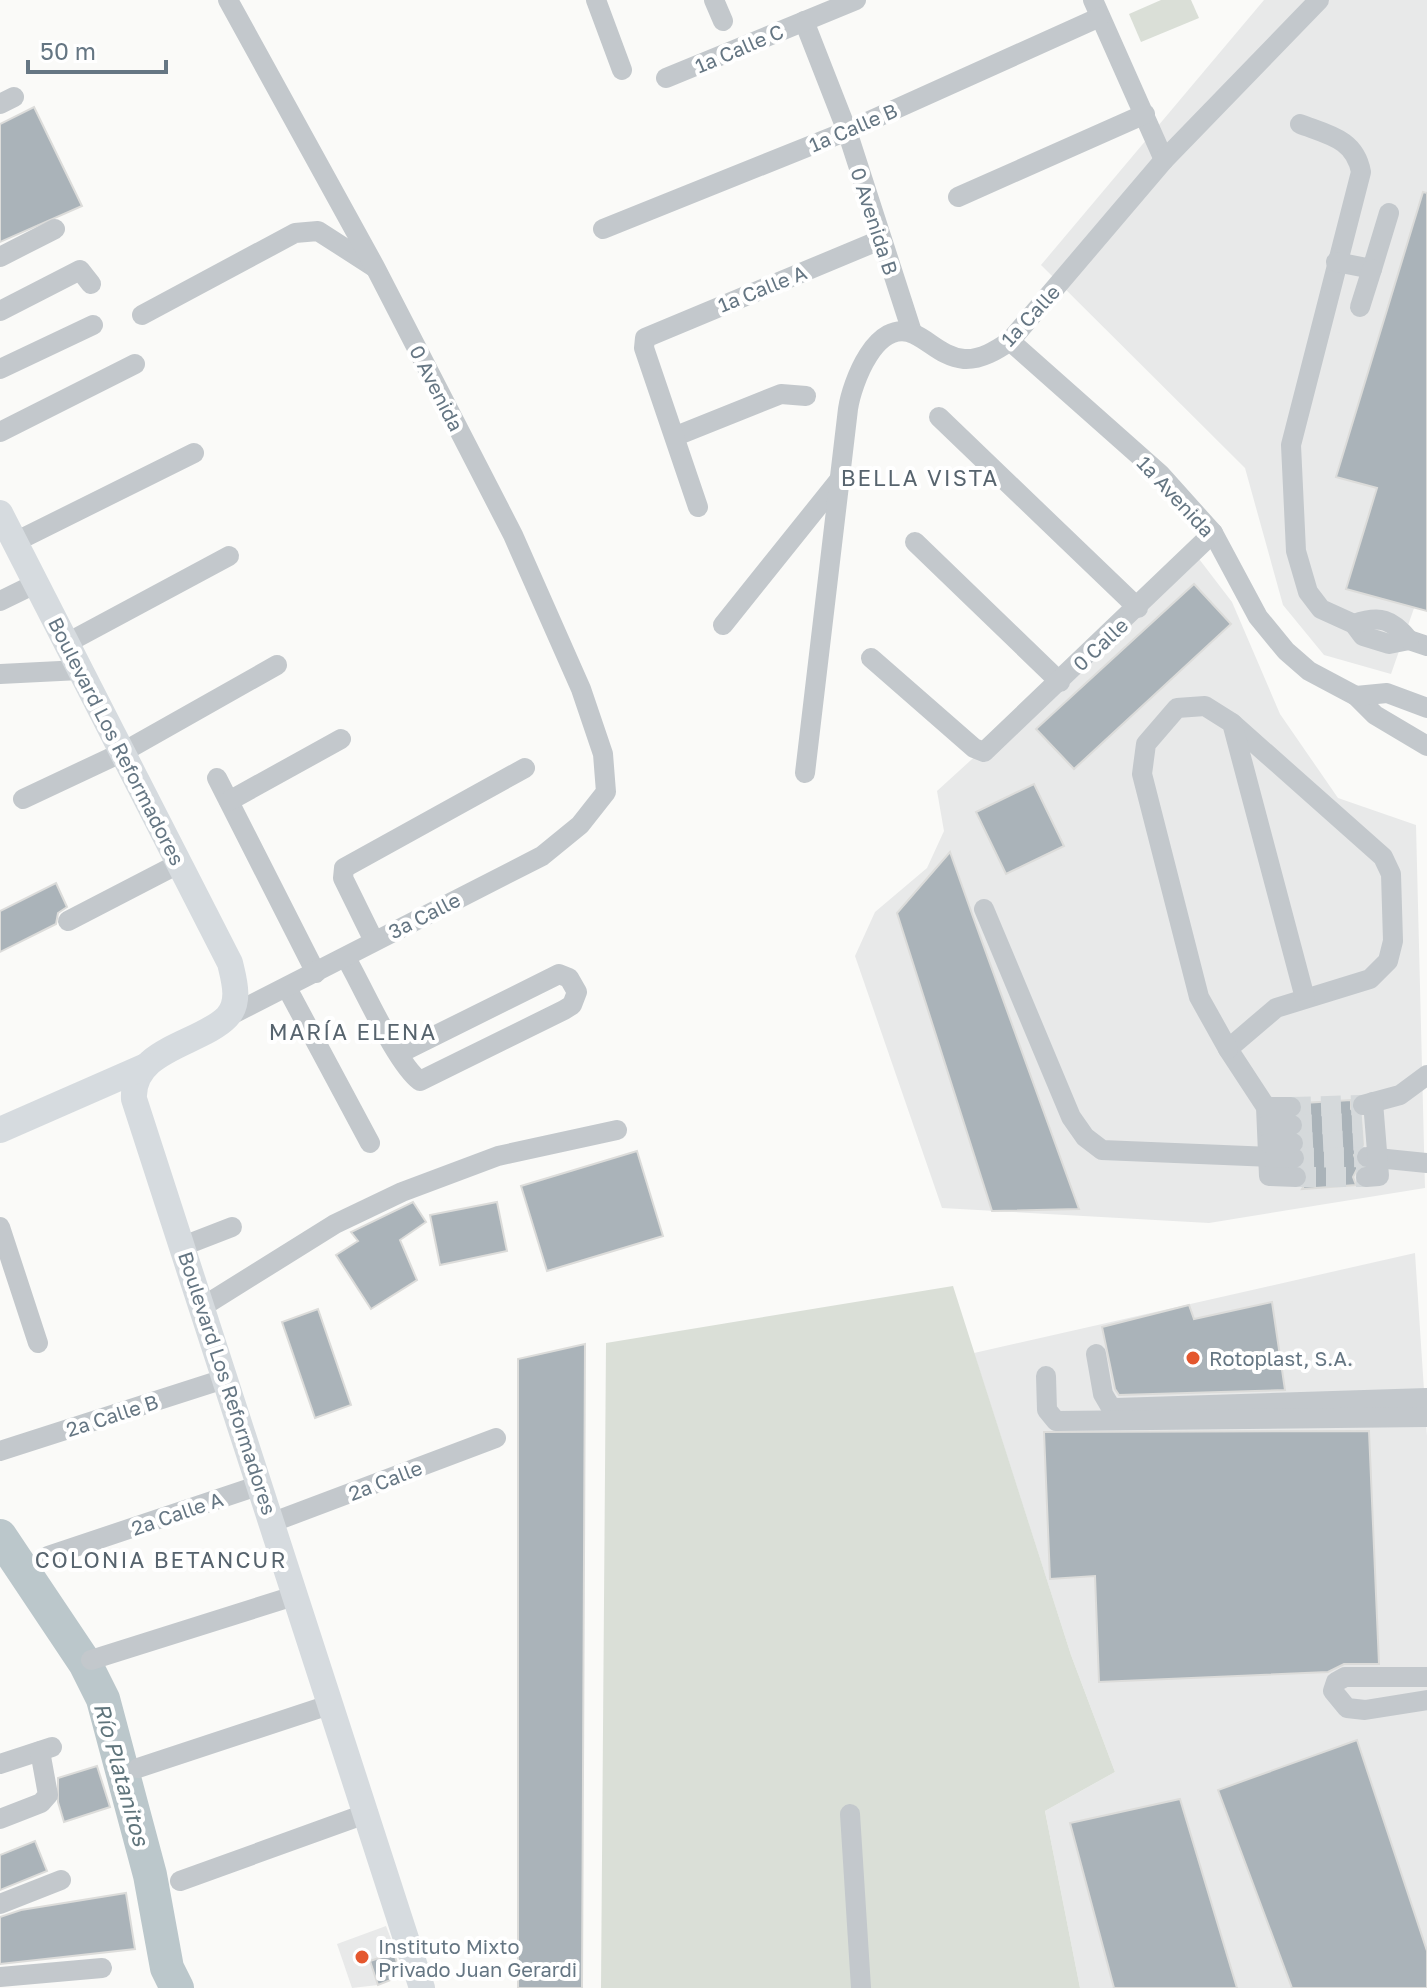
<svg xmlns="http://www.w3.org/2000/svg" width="1427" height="1988" viewBox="0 0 1427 1988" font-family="'Golos Text',sans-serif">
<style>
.built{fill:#e8e9e9}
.green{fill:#dadfd7}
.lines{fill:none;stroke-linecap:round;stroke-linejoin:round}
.river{stroke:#bbc7cb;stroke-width:34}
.building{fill:#aab3b9;stroke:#dcdcda;stroke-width:2}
.minor-tunnel{stroke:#d5d9db;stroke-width:20;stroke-dasharray:20 10;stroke-linecap:butt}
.minor{stroke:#c3c8cc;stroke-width:20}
.major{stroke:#d6dbdf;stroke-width:26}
.poi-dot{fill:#e4572e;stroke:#fff;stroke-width:3}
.labels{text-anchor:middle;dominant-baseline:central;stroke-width:8;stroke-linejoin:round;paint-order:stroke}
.street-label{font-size:20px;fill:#657683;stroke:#fff}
.poi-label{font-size:20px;fill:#657683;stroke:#fff;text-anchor:start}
.neighbourhood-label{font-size:22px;letter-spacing:2px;fill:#57646e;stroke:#fff}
.water-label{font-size:22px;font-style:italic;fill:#60757c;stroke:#fff}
</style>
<rect width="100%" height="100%" fill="#fafaf8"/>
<g class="built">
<path d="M1264,0h163v571l-36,103 -67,-19 -41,-50 -38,-137 -204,-203z"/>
<path d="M1196,555l36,47 48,112 58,84 78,27 9,363 -216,35 -267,-15 -87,-252 20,-44 52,-44 17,-37 -7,-40z"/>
<path d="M1415,1253l12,183v552h-347l-35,-177 70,-39 -44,-117 -97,-302z"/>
<path d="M386,1926l10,26 -26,9 8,24 -26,3 -15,-44z"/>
</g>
<g class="green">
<path d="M1161,0h30l8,18 -58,24 -12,-28z"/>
<path d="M953,1286l118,369 44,117 -70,39 35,177h-479l5,-645z"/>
</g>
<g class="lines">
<path class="river" d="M0,1536l85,127 18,36 47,176 17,93 10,20"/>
</g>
<g class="building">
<path d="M34,107l48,99 -82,36v-118z"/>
<path d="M1423,192l4,1v418l-81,-22 31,-101 -41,-11z"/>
<path d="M1194,584l37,40 -157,145 -38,-40z"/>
<path d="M1034,784l30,62 -58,28 -30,-62z"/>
<path d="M950,852l22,62 107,295 -87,2 -95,-298z"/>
<path d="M56,883l11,24 -9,6 -2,11 -56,28v-41z"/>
<path d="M1351,1100v9l10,9 2,27 -9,10 4,12 -5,10 3,8 -54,4 7,-12 -6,-11 4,-8 -6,-24 4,-8 -5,-10 3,-13z"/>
<path d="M637,1151l26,85 -116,35 -26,-85z"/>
<path d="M413,1202l13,20 -26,18 17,40 -46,29 -35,-54 22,-14 -7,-9z"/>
<path d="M497,1202l10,49 -67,14 -10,-50z"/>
<path d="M1272,1302l13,88 -166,5 -4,-6 -13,-62 87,-22 5,14z"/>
<path d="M318,1309l33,96 -36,13 -33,-96z"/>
<path d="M585,1344l-3,644h-64v-629z"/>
<path d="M1369,1431l10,233h-35l-16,8 -229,10 -4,-106 -45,3 -6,-147z"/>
<path d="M1357,1740l70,211v37h-135l-74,-198z"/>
<path d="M97,1766l13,41 -46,15 -6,-20v-24z"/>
<path d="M1180,1799l57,189h-123l-44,-165z"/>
<path d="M35,1841l12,30 -47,19v-35z"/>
<path d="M126,1893l9,56 -135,15v-47l21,-7z"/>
<path d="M394,1953l7,23 -23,9 -8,-24z"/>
</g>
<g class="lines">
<g class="minor-tunnel">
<path d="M1291,1107l70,-2"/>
<path d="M1292,1125l70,-2"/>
<path d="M1293,1143l70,-3"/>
<path d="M1294,1158l71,-1"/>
<path d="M1296,1177h70"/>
</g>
<g class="minor">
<path d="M596,0l26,70"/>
<path d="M714,0l9,21"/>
<path d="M1093,0l71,160"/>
<path d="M804,21l43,110 65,201"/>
<path d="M666,78l190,-78"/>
<path d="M0,104l14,-7"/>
<path d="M1300,124c29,11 55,15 61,48l-70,273 5,106 12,41 13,17 33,15 9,12 26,8 20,-4 18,6"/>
<path d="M958,197l187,-83"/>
<path d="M603,229l244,-98 253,-114"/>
<path d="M0,257l55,-28"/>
<path d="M1336,262l36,7 17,-56"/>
<path d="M1360,307l12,-38"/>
<path d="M0,311l80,-41 11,14"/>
<path d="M142,315l153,-82 23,-2 56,36"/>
<path d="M1010,341l150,133 53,59 45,84 28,34 23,20 47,25 19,19 52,31"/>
<path d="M0,369l93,-44"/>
<path d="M939,417l199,191"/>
<path d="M0,432l135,-68"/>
<path d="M676,436l105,-42 25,2"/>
<path d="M698,507l-54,-159 1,-10 235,-98"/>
<path d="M15,542l179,-89"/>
<path d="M915,542l145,140"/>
<path d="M0,601l37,-18"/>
<path d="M1354,624c26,-9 38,-5 55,16"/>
<path d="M723,625l117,-146"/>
<path d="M67,643l162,-87"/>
<path d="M871,658l103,90 10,4 229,-219"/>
<path d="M0,674l80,-4"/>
<path d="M1356,696l31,-3 40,15"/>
<path d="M1232,723l151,134 8,17 2,67 -5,20 -18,18 -94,29 -48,41 38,58 3,69 27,1"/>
<path d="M805,773l43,-364c4,-26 28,-92 66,-75 17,8 29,23 50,25 17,1 33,-9 46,-18l154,-181 155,-160"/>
<path d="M217,778l99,195"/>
<path d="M23,799l100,-47 154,-87"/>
<path d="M229,801l112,-62"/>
<path d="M984,909l87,208 14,20 17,13 192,8"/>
<path d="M68,921l112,-58"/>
<path d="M374,941l-31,-63 1,-10 181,-100"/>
<path d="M346,958c17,29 50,105 74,123l144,-71 8,-5 5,-13 -8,-14 -10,-4 -159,79"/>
<path d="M287,988l83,155"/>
<path d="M227,1017l315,-161 38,-31 26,-33 -3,-38 -22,-65 -68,-154 -138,-268 -147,-267"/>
<path d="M1228,1049l-29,-52 -57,-223 4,-30 31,-36 28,-2 27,17 73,275"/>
<path d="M1363,1105l37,-10 27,-20"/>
<path d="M1266,1107h25"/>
<path d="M1267,1125h25"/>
<path d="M1268,1143h25"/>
<path d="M1367,1157l60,6"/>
<path d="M1366,1177l13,-1 -6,-74"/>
<path d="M0,1227l38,116"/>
<path d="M183,1246l49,-19"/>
<path d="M202,1307l133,-83 67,-32 96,-36 119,-26"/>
<path d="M1096,1354l7,40 7,12 6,2 311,-10"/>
<path d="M1046,1376l1,34 9,11 371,-4"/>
<path d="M0,1451l224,-72"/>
<path d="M273,1522l223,-84"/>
<path d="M48,1556l212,-71"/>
<path d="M91,1660l206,-65"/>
<path d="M1427,1677h-82l-9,5 -3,9 14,17 18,2 62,-10"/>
<path d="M0,1764l52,-17"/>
<path d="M138,1768l194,-64"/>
<path d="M850,1814l11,174"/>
<path d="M0,1819l41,-16 7,-8 -8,-44"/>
<path d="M180,1881l188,-68"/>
<path d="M0,1904l61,-24"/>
<path d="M0,1977l102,-9"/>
</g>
<g class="major">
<path d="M0,513l230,450c4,17 11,39 -3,54 -26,27 -96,32 -93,82l288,889"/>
<path d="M0,1130l146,-64"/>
</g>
</g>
<g class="poi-dot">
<circle cx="1193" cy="1358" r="8"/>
<circle cx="362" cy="1957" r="8"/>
</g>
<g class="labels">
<g class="street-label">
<text transform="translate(739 48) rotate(-23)">1a Calle C</text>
<text transform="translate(853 127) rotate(-23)">1a Calle B</text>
<text transform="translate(875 221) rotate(72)">0 Avenida B</text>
<text transform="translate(762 288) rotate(-22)">1a Calle A</text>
<text transform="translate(1030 315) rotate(-47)">1a Calle</text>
<text transform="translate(437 388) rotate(63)">0 Avenida</text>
<text transform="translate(1176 496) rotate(47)">1a Avenida</text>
<text transform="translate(1100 644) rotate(-43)">0 Calle</text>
<text transform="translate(117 741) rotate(63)">Boulevard Los Reformadores</text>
<text transform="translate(424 915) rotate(-27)">3a Calle</text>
<text transform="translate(228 1383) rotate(72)">Boulevard Los Reformadores</text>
<text transform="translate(112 1415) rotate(-18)">2a Calle B</text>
<text transform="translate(385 1480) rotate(-21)">2a Calle</text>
<text transform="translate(177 1513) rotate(-19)">2a Calle A</text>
</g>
<g class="poi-label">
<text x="1209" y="1358">Rotoplast, S.A.</text>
<text x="378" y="1946">Instituto Mixto<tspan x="378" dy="23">Privado Juan Gerardi</tspan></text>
</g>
<g class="neighbourhood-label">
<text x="920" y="477">BELLA VISTA</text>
<text x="353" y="1031">MARÍA ELENA</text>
<text x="161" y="1559">COLONIA BETANCUR</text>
</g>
<g class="water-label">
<text transform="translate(122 1774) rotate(74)">Río Platanitos</text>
</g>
</g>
<path d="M28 60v12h138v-12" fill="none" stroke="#657683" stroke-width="4"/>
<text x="40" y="60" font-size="24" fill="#657683" stroke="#ffffff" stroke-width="6" paint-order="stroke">50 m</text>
</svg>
